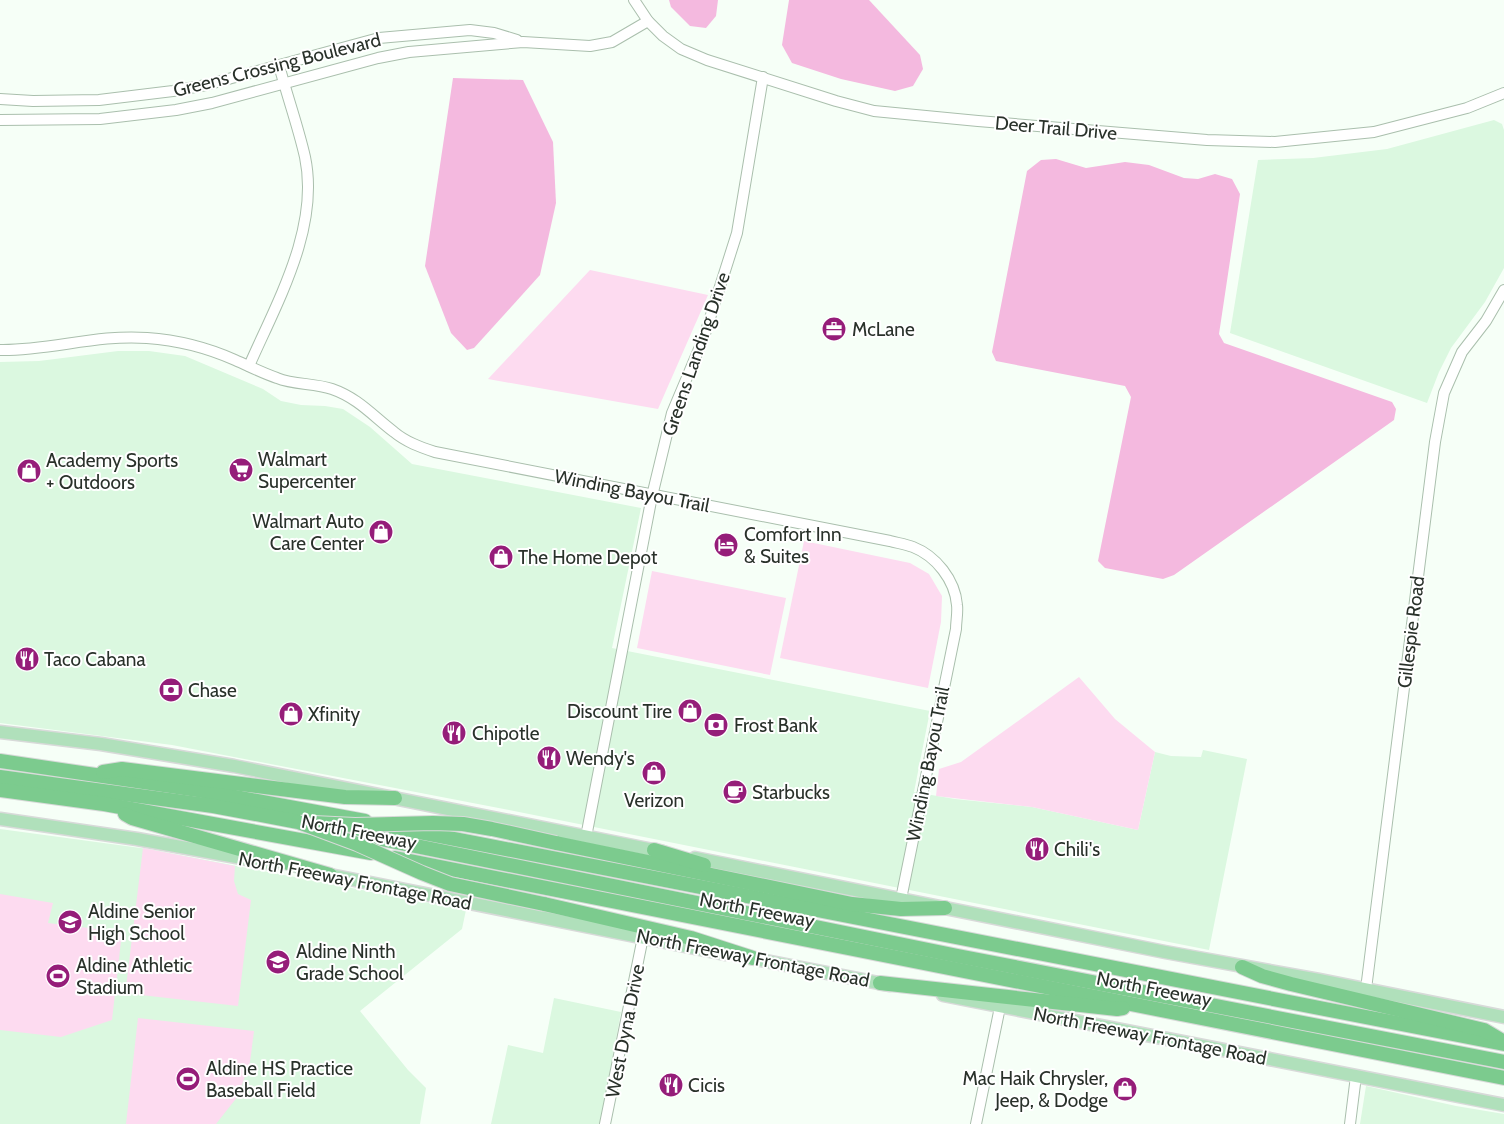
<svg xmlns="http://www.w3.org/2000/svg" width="1504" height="1124" viewBox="0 0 1504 1124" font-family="Cabin,sans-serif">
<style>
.built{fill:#dbf8e0}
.green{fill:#fddbf0}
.water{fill:#f4b9df}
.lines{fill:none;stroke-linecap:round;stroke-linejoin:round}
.minor-casing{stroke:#aabfad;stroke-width:12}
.major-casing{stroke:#d8dad9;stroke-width:15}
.highway-casing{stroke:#d8dad9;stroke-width:16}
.minor{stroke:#fff;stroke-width:10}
.major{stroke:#b0e0bb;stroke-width:12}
.highway{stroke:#7ccb8e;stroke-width:14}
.highway-bridge-casing{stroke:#d8dad9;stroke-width:16;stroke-linecap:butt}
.highway-bridge{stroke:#7ccb8e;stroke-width:14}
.labels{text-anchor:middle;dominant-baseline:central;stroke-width:4;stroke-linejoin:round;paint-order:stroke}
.street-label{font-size:19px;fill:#29312a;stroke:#fff}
.poi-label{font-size:19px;fill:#29312a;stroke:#fff;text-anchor:start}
</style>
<rect width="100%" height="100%" fill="#f6fff7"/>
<g class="built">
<path d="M1494,120l8,4 2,6v138l-19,34 -34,46 -12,24 -12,31 -197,-70 28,-173 55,-2 74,-9z"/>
<path d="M118,351h31l36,5 78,33 18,12 20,4 24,1 18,3 27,18 42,37 229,44 -29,140 318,63 -16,81 41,7 77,8 106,23 17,-78 16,4 30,1 2,-7 44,9 -38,191 -700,-140 -337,-65 -172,-22v-361l39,-1z"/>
<path d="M0,829l148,20 318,61 -4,19 -102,82 48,59 18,18 -6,36h-420z"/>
<path d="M554,998l67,14 -21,112h-109l17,-79 35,8z"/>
<path d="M1366,1086l90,20 48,8v10h-144z"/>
</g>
<g class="green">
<path d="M590,270l118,25 -50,114 -170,-30z"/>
<path d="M804,541l106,22 19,11 13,22 -1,26 -13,66 -148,-30z"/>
<path d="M652,571l134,27 -16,77 -133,-27z"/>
<path d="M1079,677l36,42 40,33 -17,78 -106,-23 -96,-11 3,-27 22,-7z"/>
<path d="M143,848l92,18 -1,15 4,13 13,6 -13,106 -106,-12 -6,-7z"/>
<path d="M0,894l53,9 -5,20 74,9 -10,88 -51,17 -61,-7z"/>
<path d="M138,1018l116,13 -4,31 -12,34 -22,28h-90z"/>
</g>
<g class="water">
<path d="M669,0h49l-2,16 -10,12 -16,-2 -19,-19z"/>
<path d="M789,0h80l51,55 3,14 -10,17 -18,5 -54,-12 -49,-16 -10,-18z"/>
<path d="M453,78l70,2 30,62 3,61 -16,72 -66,73 -7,2 -16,-17 -26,-67z"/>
<path d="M1056,159l30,9 39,-6 24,3 35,13 14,1 17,-5 17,5 8,15 -21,140 5,9 168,59 4,7 -2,11 -7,5 -213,150 -11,4 -58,-11 -7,-7 33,-164 -6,-11 -129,-25 -4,-9 35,-181 14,-11z"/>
</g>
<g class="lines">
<defs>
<g id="minor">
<path d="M634,0l14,21 15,15 18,13 26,11 129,41 38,10 104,10 229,19 68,2 99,-10 93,-24 37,-15"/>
<path d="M0,99l33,2 66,-1 74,-9 33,-6 173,-47 91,-8 24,3 23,7"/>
<path d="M0,120l100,-1 76,-9 36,-7 166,-45 31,-6 114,-10 67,4 22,-4 36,-21"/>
<path d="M0,350c49,1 97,-16 147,-12 30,2 61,10 88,22 14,6 27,13 42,18 17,7 37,5 55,11 26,9 41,27 62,43 12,10 26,15 41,20l455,89c7,2 15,3 23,6 23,9 42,33 44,58 1,8 -1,16 -1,24l-55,270"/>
<path d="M249,366c28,-64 71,-138 56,-209 -7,-31 -18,-61 -26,-92"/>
<path d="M586,837l66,-341 20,-83 32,-76 33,-104 26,-156"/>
<path d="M1366,989l69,-547 9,-49 18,-41 24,-31 18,-31"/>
<path d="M605,1124l38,-187"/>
<path d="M976,1124l24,-117"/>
<path d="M1350,1124l6,-48"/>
</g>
<g id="major">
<path d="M0,732l101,12 133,22 429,86"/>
<path d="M0,819l137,20 137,25"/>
<path d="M695,858l470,94 154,28 185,37"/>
<path d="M320,873l405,81"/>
<path d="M745,957l144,28"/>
<path d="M943,995l561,110"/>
</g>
<g id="highway">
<path d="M0,761l198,29 167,31"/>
<path d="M103,772l19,-3 223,28 50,1"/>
<path d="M0,777l213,29 85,16 660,134 546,106"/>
<path d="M0,790l104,14 267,49"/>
<path d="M125,814l7,4 198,57"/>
<path d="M393,827l1111,217"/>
<path d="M556,843l296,61 49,5 44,-1"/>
<path d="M654,850l50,15"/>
<path d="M395,858l1109,220"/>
<path d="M544,904l147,34 62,20"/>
<path d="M1242,967l20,9 29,8 193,46 17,10"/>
<path d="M880,983l237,26 6,-1"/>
</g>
</defs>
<use href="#minor" class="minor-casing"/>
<use href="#major" class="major-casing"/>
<use href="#highway" class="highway-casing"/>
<use href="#minor" class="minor"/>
<use href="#major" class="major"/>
<use href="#highway" class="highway"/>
<defs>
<g id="highway-bridge">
<path d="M298,822l59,22 65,29 28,11 94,20"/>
<path d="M314,823l41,2 78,-2 30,1 29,5 64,14"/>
</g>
</defs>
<use href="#highway-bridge" class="highway-bridge-casing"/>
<use href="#highway-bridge" class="highway-bridge"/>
</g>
<defs>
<symbol id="office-disc" viewBox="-11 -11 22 22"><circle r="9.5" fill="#951d79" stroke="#fff"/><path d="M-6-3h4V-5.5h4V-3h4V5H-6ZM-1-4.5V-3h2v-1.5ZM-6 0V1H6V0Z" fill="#fff"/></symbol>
<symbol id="supermarket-disc" viewBox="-11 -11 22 22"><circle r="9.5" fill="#951d79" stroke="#fff"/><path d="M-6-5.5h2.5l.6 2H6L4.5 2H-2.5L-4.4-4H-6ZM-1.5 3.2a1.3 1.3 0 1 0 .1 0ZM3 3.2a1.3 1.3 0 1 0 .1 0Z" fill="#fff"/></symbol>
<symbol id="shop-disc" viewBox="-11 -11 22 22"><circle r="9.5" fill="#951d79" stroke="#fff"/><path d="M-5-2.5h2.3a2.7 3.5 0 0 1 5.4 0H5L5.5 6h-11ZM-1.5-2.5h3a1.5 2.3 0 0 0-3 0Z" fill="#fff"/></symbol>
<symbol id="hotel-disc" viewBox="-11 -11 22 22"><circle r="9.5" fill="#951d79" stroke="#fff"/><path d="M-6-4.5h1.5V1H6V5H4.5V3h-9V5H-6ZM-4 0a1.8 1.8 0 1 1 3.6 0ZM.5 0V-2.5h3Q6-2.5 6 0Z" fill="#fff"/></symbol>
<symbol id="restaurant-disc" viewBox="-11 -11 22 22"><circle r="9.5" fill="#951d79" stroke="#fff"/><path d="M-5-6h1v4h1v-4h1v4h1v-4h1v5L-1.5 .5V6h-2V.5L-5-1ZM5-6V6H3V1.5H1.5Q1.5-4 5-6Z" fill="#fff"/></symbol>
<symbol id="bank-disc" viewBox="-11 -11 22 22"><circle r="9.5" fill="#951d79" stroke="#fff"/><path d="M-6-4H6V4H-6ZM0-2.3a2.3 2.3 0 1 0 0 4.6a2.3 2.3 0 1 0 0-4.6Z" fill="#fff"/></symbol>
<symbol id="cafe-disc" viewBox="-11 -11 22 22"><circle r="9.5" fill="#951d79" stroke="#fff"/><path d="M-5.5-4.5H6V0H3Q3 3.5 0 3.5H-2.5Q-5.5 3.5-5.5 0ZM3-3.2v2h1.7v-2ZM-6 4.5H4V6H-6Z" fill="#fff"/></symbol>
<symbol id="school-disc" viewBox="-11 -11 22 22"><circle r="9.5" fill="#951d79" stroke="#fff"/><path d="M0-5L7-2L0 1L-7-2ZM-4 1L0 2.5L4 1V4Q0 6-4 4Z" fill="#fff"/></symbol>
<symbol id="stadium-disc" viewBox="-11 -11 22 22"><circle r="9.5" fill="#951d79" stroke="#fff"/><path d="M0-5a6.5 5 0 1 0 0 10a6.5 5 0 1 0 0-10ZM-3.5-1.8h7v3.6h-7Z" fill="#fff"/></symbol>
</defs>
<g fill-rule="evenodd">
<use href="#office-disc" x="820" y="315" width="28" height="28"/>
<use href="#supermarket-disc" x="227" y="456" width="28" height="28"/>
<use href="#shop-disc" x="15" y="457" width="28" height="28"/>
<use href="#shop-disc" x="367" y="518" width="28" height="28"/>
<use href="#hotel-disc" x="712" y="531" width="28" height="28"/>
<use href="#shop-disc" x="487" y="543" width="28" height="28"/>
<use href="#restaurant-disc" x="13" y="645" width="28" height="28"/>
<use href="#bank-disc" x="157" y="676" width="28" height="28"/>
<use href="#shop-disc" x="676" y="697" width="28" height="28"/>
<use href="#shop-disc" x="277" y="700" width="28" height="28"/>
<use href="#bank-disc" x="702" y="711" width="28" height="28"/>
<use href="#restaurant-disc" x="440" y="719" width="28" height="28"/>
<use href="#restaurant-disc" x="535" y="744" width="28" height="28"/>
<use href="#shop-disc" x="640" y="759" width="28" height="28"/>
<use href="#cafe-disc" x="721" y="778" width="28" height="28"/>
<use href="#restaurant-disc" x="1023" y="835" width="28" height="28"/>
<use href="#school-disc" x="56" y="908" width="28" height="28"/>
<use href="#school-disc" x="264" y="948" width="28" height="28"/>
<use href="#stadium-disc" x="44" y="962" width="28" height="28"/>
<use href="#stadium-disc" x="174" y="1065" width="28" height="28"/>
<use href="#restaurant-disc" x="657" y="1071" width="28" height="28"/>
<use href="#shop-disc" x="1111" y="1075" width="28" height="28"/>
</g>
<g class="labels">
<g class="street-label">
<text transform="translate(277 65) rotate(-14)">Greens Crossing Boulevard</text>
<text transform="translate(1056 128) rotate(5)">Deer Trail Drive</text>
<text transform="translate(696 354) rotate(-71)">Greens Landing Drive</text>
<text transform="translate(632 491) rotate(11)">Winding Bayou Trail</text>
<text transform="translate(1411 632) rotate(-83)">Gillespie Road</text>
<text transform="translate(928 764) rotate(-79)">Winding Bayou Trail</text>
<text transform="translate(359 832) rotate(11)">North Freeway</text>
<text transform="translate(355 881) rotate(11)">North Freeway Frontage Road</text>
<text transform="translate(757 910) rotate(11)">North Freeway</text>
<text transform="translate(753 958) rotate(11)">North Freeway Frontage Road</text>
<text transform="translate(1154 989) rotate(11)">North Freeway</text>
<text transform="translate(625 1031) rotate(-79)">West Dyna Drive</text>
<text transform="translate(1150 1036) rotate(11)">North Freeway Frontage Road</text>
</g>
<g class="poi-label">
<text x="852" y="329">McLane</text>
<text x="258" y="459">Walmart<tspan x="258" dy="22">Supercenter</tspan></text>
<text x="46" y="460">Academy Sports<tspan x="46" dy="22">+ Outdoors</tspan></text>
<text x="364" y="521" text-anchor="end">Walmart Auto<tspan x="364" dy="22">Care Center</tspan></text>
<text x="744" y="534">Comfort Inn<tspan x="744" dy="22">&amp; Suites</tspan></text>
<text x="518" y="557">The Home Depot</text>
<text x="44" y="659">Taco Cabana</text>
<text x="188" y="690">Chase</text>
<text x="672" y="711" text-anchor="end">Discount Tire</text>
<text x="308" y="714">Xfinity</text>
<text x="734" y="725">Frost Bank</text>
<text x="472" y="733">Chipotle</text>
<text x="566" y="758">Wendy's</text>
<text x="752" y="792">Starbucks</text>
<text x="654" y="800" text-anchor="middle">Verizon</text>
<text x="1054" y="849">Chili's</text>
<text x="88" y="911">Aldine Senior<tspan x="88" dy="22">High School</tspan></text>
<text x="296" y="951">Aldine Ninth<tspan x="296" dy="22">Grade School</tspan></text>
<text x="76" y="965">Aldine Athletic<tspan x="76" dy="22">Stadium</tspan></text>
<text x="206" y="1068">Aldine HS Practice<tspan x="206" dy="22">Baseball Field</tspan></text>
<text x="1108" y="1078" text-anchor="end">Mac Haik Chrysler,<tspan x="1108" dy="22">Jeep, &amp; Dodge</tspan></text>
<text x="688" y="1085">Cicis</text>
</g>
</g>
</svg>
